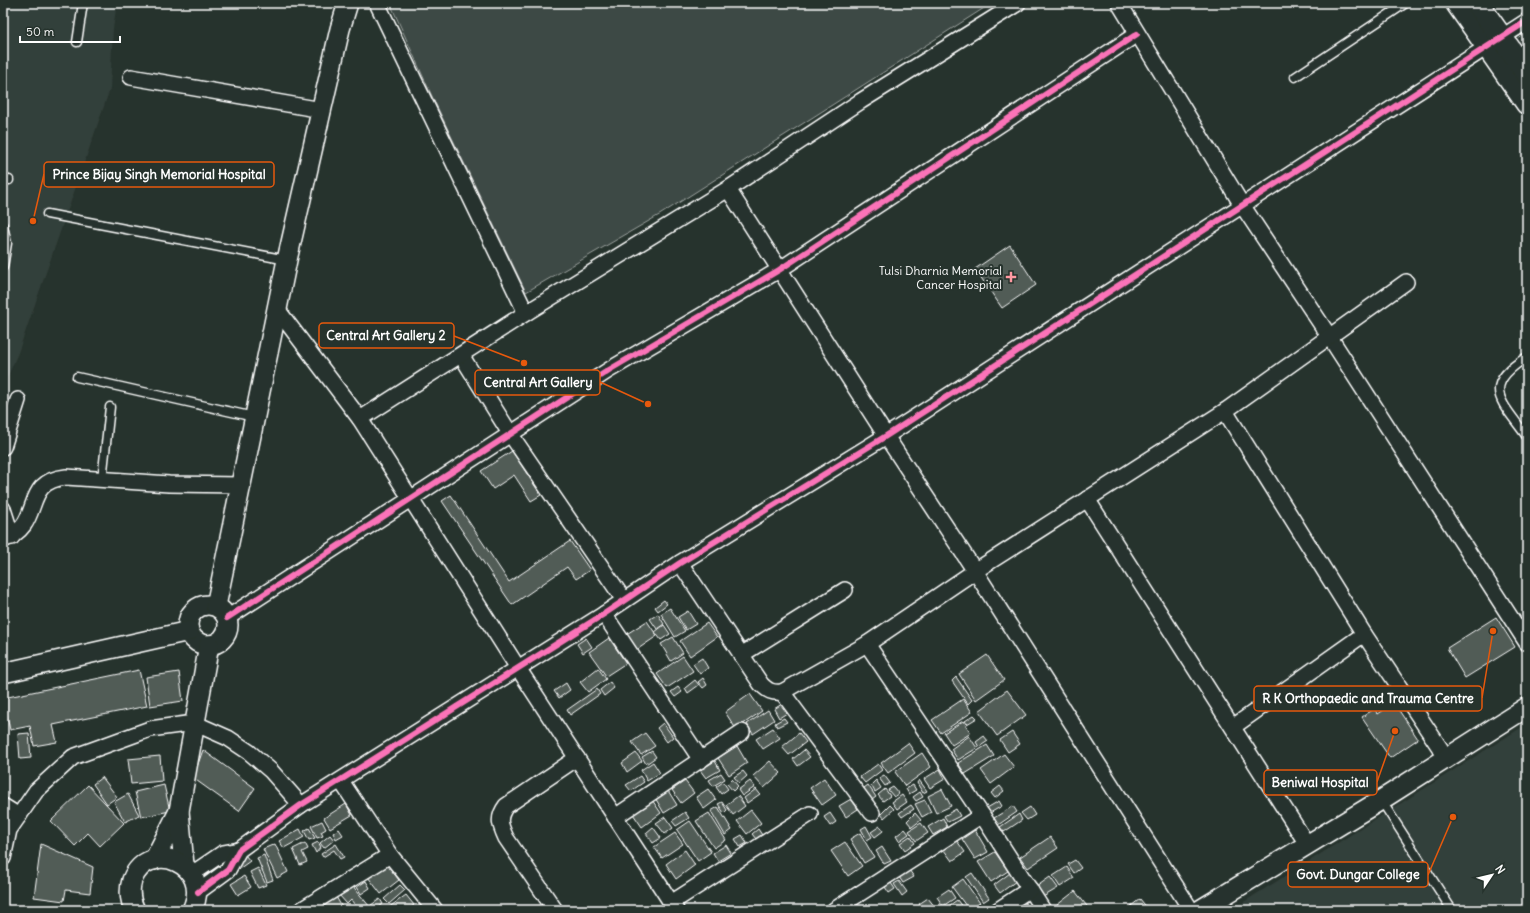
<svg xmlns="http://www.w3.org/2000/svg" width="1530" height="913" viewBox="0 0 1530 913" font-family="Delius,sans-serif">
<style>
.built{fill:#333f3a}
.green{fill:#3e4944;stroke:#9ea4a2}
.building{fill:#515c57;stroke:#fff}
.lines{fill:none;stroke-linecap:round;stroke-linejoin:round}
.service-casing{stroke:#fff;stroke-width:11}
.minor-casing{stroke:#fff;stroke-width:18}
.tertiary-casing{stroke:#fff;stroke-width:22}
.primary-casing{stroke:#fff;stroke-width:25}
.service{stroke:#26332d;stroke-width:8}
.minor{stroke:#26332d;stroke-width:15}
.tertiary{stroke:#26332d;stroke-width:19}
.primary{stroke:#26332d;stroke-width:22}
.cycleway-casing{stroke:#26332d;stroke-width:8}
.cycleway{stroke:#fb73b8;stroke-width:6}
.poi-dot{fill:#ff9aa2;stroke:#26332d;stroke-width:1.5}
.labels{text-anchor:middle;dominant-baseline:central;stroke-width:4;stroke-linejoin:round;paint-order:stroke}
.poi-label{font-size:12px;fill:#fff;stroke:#26332d;text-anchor:end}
.leader{fill:none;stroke:#e8590c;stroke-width:1.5}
.callout-dot{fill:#e8590c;stroke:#26332d;stroke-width:1.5}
.callout{fill:#26332d;stroke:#e8590c;stroke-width:1.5}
.callout-label{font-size:13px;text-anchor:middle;font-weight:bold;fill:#fff}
</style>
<rect width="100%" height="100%" fill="#26332d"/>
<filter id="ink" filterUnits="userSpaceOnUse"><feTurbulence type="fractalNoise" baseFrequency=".025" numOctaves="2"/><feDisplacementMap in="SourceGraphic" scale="8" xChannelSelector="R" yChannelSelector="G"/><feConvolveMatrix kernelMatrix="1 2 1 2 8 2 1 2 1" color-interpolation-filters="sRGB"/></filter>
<g filter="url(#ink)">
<g class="built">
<path d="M3,3h114l-4,26 -3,60 -92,264 -15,34z"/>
<path d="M1527,724v186h-296z"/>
</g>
<path class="green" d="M390,3h602l-331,211 -135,78 -96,-200z"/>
<g class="building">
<path d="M1010,245l26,40 -34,23 -27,-39z"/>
<path d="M512,451l29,44 -10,6 -17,-26 -21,14 -12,-18z"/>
<path d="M451,495l58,87 61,-41 20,29 -14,9 -9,-12 -55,38 -70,-104z"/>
<path d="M664,600l3,4 -9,7 -3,-4z"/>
<path d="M670,608l15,23 -10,6 -14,-23z"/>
<path d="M688,611l8,13 -10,6 -8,-13z"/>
<path d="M658,614l6,10 -7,5 -7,-10z"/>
<path d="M1496,617l19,30 -50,31 -18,-30z"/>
<path d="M647,621l10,15 -22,15 -10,-16z"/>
<path d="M707,623l10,14 -27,19 -10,-15z"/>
<path d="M664,625l6,9 -9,6 -6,-8z"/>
<path d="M673,637l10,16 -12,8 -10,-17z"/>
<path d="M586,638l6,9 -9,6 -6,-9z"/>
<path d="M609,638l17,25 -20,13 -17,-24z"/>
<path d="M987,655l17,25 -28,20 -17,-26z"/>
<path d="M683,656l10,15 -26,17 -10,-14z"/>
<path d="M702,658l6,10 -8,6 -7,-10z"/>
<path d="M598,668l8,11 -18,13 -8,-10z"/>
<path d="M139,670l8,36 -94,19 4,17 -23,4 -4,-20 -20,4 -7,-32z"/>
<path d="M179,672l4,29 -33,5 -4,-29z"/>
<path d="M956,677l16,23 -4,4 -16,-23z"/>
<path d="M703,678l4,7 -4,3 -5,-6z"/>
<path d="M695,680l4,5 -11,8 -3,-5z"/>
<path d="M610,682l4,6 -10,8 -4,-6z"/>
<path d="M566,683l4,7 -11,8 -5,-7z"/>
<path d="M678,687l4,5 -7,5 -4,-5z"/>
<path d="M597,689l3,5 -30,21 -3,-5z"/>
<path d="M1007,690l19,25 -29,21 -18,-25z"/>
<path d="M750,694l12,17 -26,18 -11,-17z"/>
<path d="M963,699l9,13 -31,21 -9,-13z"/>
<path d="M1394,703l24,36 -28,19 -28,-41 12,-8 4,5z"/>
<path d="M782,704l5,9 -8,5 -5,-9z"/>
<path d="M768,710l6,10 -21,14 -6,-10z"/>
<path d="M974,715l3,3 -10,6 -2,-3z"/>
<path d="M784,718l3,4 -10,5 -2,-4z"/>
<path d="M963,721l8,12 -19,12 -8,-12z"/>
<path d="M663,723l10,14 -6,5 -10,-14z"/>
<path d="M773,728l7,10 -17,11 -7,-10z"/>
<path d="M1012,732l8,12 -12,8 -8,-12z"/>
<path d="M29,733l2,25 -11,1 -2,-25z"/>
<path d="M645,733l10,13 -14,9 -9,-13z"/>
<path d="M799,733l7,9 -17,13 -7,-8z"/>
<path d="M969,736l8,12 -19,12 -7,-11z"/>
<path d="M984,736l4,5 -9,6 -3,-5z"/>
<path d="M908,743l7,10 -27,20 -7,-10z"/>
<path d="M987,745l7,11 -29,18 -7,-11z"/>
<path d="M737,746l10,17 -18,12 -11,-17z"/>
<path d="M203,750l52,38 -16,23 -46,-33z"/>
<path d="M804,750l6,7 -12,9 -5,-7z"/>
<path d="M652,751l4,6 -10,7 -4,-7z"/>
<path d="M636,753l6,8 -15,11 -5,-9z"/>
<path d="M922,753l9,14 -26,19 -10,-14z"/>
<path d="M1004,754l10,13 -23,17 -10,-14z"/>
<path d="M160,756l2,25 -31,3 -3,-25z"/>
<path d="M715,761l5,9 -14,8 -6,-8z"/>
<path d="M770,761l11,12 -17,15 -11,-12z"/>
<path d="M653,762l7,11 -13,8 -6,-11z"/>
<path d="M878,764l4,6 -17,13 -5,-6z"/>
<path d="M940,769l5,10 -15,9 -6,-9z"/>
<path d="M743,771l4,5 -8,7 -5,-6z"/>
<path d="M721,773l4,6 -12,7 -4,-6z"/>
<path d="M884,775l6,8 -5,3 -6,-8z"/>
<path d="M640,776l4,6 -13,9 -5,-6z"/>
<path d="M102,777l15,20 -10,7 -14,-20z"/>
<path d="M824,778l12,17 -14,10 -12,-17z"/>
<path d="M732,779l6,7 -5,5 -6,-7z"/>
<path d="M876,780l5,8 -6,4 -4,-7z"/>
<path d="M919,780l8,11 -4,2 -6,-10z"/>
<path d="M685,781l9,12 -13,10 -9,-13z"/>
<path d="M750,781l5,6 -13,9 -4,-6z"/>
<path d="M723,782l5,7 -7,5 -5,-7z"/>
<path d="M88,785l36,38 -24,23 -12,-13 -13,13 -24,-25z"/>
<path d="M164,785l6,26 -29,6 -6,-25z"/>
<path d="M868,785l8,12 -8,6 -8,-12z"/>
<path d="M913,785l3,5 -7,4 -3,-5z"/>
<path d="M1000,786l4,5 -9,7 -4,-5z"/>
<path d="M893,787l6,7 -5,3 -6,-7z"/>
<path d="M667,789l10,16 -13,8 -10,-17z"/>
<path d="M708,789l8,11 -12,9 -8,-12z"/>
<path d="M756,789l4,5 -13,9 -3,-5z"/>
<path d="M885,789l5,7 -7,5 -5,-6z"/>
<path d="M942,789l9,17 -15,7 -8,-17z"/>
<path d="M920,792l3,5 -7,4 -3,-4z"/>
<path d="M128,794l11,21 -14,7 -11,-20z"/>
<path d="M902,795l5,7 -10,7 -5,-7z"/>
<path d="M738,796l7,10 -12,9 -7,-10z"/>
<path d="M650,797l11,16 -19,14 -11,-16z"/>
<path d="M851,799l7,10 -12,8 -7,-11z"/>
<path d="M925,800l6,12 -9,5 -7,-13z"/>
<path d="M999,801l3,5 -12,7 -3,-5z"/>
<path d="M722,802l5,8 -3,3 -6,-9z"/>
<path d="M346,804l6,11 -22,13 -6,-10z"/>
<path d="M890,805l4,4 -10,9 -3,-4z"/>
<path d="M911,805l3,4 -12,8 -3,-4z"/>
<path d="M1013,806l4,6 -19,13 -4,-7z"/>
<path d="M718,807l14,23 -7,5 -14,-24z"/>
<path d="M1030,807l5,8 -8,5 -6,-7z"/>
<path d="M956,809l4,7 -12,6 -4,-6z"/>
<path d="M751,810l10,13 -14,11 -10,-13z"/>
<path d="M685,812l4,6 -13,8 -4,-5z"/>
<path d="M709,813l17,27 -12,8 -18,-27z"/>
<path d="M830,813l6,9 -6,4 -6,-9z"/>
<path d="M915,813l6,7 -9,7 -5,-6z"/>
<path d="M1019,814l3,6 -18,12 -4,-5z"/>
<path d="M665,817l8,11 -8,6 -9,-11z"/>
<path d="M943,818l4,9 -14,8 -5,-8z"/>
<path d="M322,821l4,8 -5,3 2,4 -6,2 -6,-12z"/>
<path d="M690,821l21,31 -13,9 -21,-31z"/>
<path d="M921,823l7,10 -12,8 -7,-10z"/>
<path d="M866,826l6,11 -5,3 -6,-11z"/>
<path d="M880,826l3,5 -8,6 -4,-5z"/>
<path d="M653,827l8,11 -8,5 -7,-10z"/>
<path d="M309,828l6,10 -6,2 -5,-9z"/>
<path d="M300,829l4,8 -20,11 -5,-7z"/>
<path d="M339,829l4,6 -7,4 -3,-6z"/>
<path d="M758,829l4,6 -6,4 -4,-5z"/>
<path d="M905,829l4,5 -10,7 -3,-5z"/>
<path d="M975,830l13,22 -13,7 -13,-20z"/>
<path d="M675,833l8,11 -21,14 -8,-11z"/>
<path d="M860,833l14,24 -10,6 -14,-24z"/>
<path d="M330,835l4,5 -10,8 -4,-5z"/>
<path d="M742,835l5,8 -7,4 -5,-8z"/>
<path d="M910,836l5,7 -10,7 -5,-7z"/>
<path d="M954,837l11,15 -13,9 -11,-15z"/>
<path d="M1050,837l8,11 -30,20 -8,-11z"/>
<path d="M318,842l3,5 -5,6 -4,-8z"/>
<path d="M845,842l17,24 -14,10 -17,-25z"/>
<path d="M305,843l3,6 -6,3 5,10 -7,3 -7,-16z"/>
<path d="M41,844l52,23 -3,26 -24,-3 -2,11 -30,-4z"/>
<path d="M275,844l13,28 -11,6 -14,-29z"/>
<path d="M336,844l8,13 -4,2 -6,-9 -11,7 -2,-3z"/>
<path d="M726,845l5,8 -13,8 -5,-8z"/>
<path d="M882,847l9,14 -7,3 -8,-13z"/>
<path d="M685,850l10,15 -19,14 -10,-15z"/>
<path d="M995,852l13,19 -17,11 -13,-20z"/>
<path d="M245,855l5,6 -14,10 -4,-6z"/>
<path d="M264,855l9,25 -6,2 -10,-24z"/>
<path d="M1075,860l6,8 -7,5 -6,-9z"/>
<path d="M386,863l13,17 -18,14 -13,-17z"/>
<path d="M907,867l7,10 -11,6 -6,-9z"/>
<path d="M1067,867l7,11 -14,9 -7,-11z"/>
<path d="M258,868l8,17 -8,3 -8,-16z"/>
<path d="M972,873l17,25 -6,4 -17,-25z"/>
<path d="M1010,873l6,8 -16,12 -6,-8z"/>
<path d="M244,876l7,11 -13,8 -7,-11z"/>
<path d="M1050,877l8,11 -15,9 -7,-10z"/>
<path d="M963,879l17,24 -11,7 -17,-23z"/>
<path d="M889,880l6,9 -6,4 -6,-9z"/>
<path d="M366,881l4,7 -9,6 -4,-7z"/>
<path d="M899,881l8,11 -5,4 -8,-12z"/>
<path d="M351,884l19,23 -4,3h-7l-8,-10 -4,4 -8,-9z"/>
<path d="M400,885l5,5 -16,14 -5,-5z"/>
<path d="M949,889l6,9 -12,8 -6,-9z"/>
<path d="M1075,891l15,19h-37l-1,-1z"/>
<path d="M335,895l8,14 -17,1 -4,-7z"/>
<path d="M406,895l8,10 -7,5h-18l-1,-2z"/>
<path d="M928,898l7,9 -5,3h-7l-4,-6z"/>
<path d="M380,899l3,5 -8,6h-5l1,-5z"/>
<path d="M1140,899l8,10 -1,1h-13l-3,-4z"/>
<path d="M957,900l6,8 -3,2h-17z"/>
<path d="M1023,900l6,10h-6l-5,-7z"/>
</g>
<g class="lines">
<defs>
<g id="service">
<path d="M77,42l6,-39"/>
<path d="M1295,77l111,-74"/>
<path d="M3,179l6,1"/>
<path d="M47,214l240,46"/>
<path d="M3,226l4,17 -4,24"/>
<path d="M1527,357c-48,30 -25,44 0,80"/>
<path d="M77,377l177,40"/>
<path d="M102,480l8,-73"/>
<path d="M1381,800l71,110"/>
</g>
<g id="minor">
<path d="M377,3l149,310"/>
<path d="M1119,3l123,202 87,131 198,307"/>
<path d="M131,77l191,33"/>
<path d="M728,189l158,247 89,135 216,339"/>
<path d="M277,309l83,110 158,249 158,242"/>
<path d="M461,355l50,80 113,165"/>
<path d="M1225,411l139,223 82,123"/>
<path d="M360,419l166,-106 202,-124 133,-88 157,-98"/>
<path d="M3,447l15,-47"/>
<path d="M1087,499l220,345"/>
<path d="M3,509l9,28"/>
<path d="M3,540c43,-16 16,-58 63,-63l103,7 72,1"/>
<path d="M680,563l81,121c7,7 11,9 21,8l85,-48 108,-73 250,-160 181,-129"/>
<path d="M604,614l97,146"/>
<path d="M227,618l382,-248 170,-100 358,-236"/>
<path d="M867,644l115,171 61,95"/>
<path d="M741,655l104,-65"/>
<path d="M782,692l90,121"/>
<path d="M1233,727l131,-93"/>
<path d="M341,781l49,74 45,55"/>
<path d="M3,806l16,10"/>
<path d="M615,817l127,-85"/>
<path d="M3,858l6,-28 27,-39 37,-34 77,-28 44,-6 34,15 21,14 22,19 30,34"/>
<path d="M192,874l31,-21 16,-3"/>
<path d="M198,892l30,-22 11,-20 62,-45 303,-191 76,-51 206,-127 641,-415"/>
<path d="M671,903l139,-89"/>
<path d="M301,910l89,-55"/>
<path d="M555,910l-49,-72c-6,-13 -9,-20 0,-32l71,-48"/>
<path d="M834,910l148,-95"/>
<path d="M998,910l32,-21"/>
</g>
<g id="tertiary">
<circle cx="208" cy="625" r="20"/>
<path d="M216,606l71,-346 53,-231 8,-26"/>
<path d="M3,673l186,-42"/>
<path d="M154,860l25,-49"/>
<path d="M184,865l-5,-54 30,-166"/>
<path d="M135,910c-5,-9 -6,-20 -3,-30 17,-43 82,-16 60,30"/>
<path d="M1200,910l181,-110 146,-93"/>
</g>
<g id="primary">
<path d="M1457,3l70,100"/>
<path d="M1477,3l50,71"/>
</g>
</defs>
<use href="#service" class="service-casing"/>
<use href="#minor" class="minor-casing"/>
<use href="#tertiary" class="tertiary-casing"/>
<use href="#primary" class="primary-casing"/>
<use href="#service" class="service"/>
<use href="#minor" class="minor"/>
<use href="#tertiary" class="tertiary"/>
<use href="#primary" class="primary"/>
<defs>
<g id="cycleway">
<path d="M227,618l382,-248 170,-100 358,-236"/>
<path d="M198,892l30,-22 11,-20 62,-45 303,-191 76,-51 206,-127 641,-415"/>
</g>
</defs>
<use href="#cycleway" class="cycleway-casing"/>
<use href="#cycleway" class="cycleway"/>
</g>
</g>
<path class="poi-dot" d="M1009 271h4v4h4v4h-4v4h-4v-4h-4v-4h4z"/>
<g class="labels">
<g class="poi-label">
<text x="1002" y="270">Tulsi Dharnia Memorial<tspan x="1002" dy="14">Cancer Hospital</tspan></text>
</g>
</g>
<path class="leader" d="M33 221L44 174M524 363L454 336M648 404L600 382M1493 631L1482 698M1395 731L1377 782M1453 817L1428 875"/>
<g class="callout-dot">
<circle cx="33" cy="221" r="4"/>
<circle cx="524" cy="363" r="4"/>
<circle cx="648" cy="404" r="4"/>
<circle cx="1493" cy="631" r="4"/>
<circle cx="1395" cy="731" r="4"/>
<circle cx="1453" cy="817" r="4"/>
</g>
<g class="callout">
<rect x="44" y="162" width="230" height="25" rx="4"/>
<rect x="319" y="323" width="135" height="25" rx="4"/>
<rect x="475" y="370" width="125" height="25" rx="4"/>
<rect x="1254" y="686" width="228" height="25" rx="4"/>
<rect x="1264" y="770" width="113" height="25" rx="4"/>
<rect x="1288" y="862" width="140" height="25" rx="4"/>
</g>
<g class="callout-label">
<text x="159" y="179">Prince Bijay Singh Memorial Hospital</text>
<text x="386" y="340">Central Art Gallery 2</text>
<text x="538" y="387">Central Art Gallery</text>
<text x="1368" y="703">R K Orthopaedic and Trauma Centre</text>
<text x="1320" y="787">Beniwal Hospital</text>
<text x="1358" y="879">Govt. Dungar College</text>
</g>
<rect width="1530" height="913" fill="none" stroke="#26332d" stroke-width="16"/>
<rect x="8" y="8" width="1514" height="897" fill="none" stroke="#fff" stroke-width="1.5" filter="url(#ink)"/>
<g transform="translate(1492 875) rotate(55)" stroke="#26332d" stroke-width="3" paint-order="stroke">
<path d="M0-3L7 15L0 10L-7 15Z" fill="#ffffff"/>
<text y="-6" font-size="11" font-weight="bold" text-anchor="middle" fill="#ffffff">N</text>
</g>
<path d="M20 36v6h100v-6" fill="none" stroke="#ffffff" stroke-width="2"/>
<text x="26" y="36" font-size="12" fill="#ffffff" stroke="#26332d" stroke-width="3" paint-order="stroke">50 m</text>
</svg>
